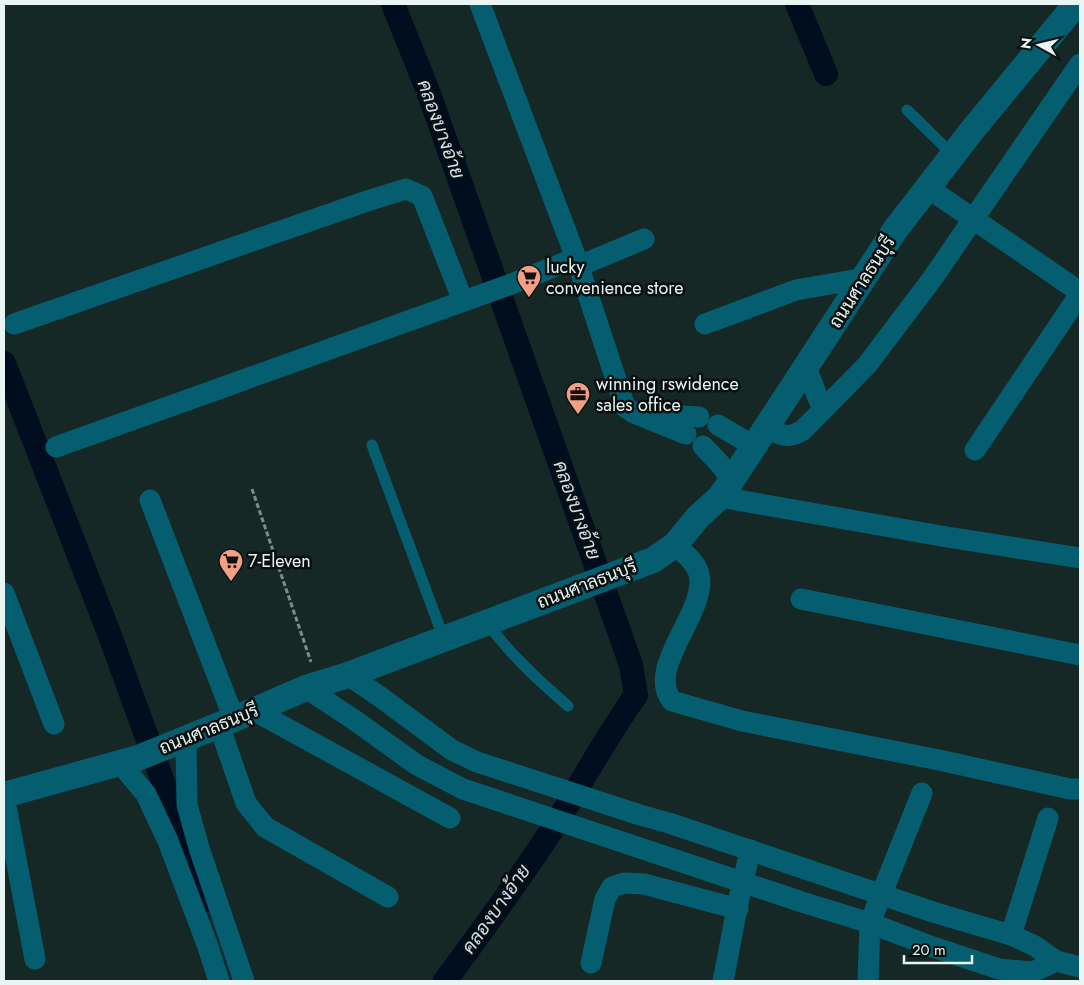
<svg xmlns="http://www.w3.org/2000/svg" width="1084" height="985" viewBox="0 0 1084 985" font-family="Jost,Sarabun,sans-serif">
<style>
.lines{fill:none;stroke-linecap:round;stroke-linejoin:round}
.canal{stroke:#000d1e;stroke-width:24}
.path{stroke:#7d8c8a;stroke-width:3;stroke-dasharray:5 2.5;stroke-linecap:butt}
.service{stroke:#055e70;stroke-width:11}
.minor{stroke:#055e70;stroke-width:21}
.tertiary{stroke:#055e70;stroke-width:26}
.labels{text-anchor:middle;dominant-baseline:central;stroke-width:5;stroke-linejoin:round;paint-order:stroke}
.poi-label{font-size:18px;fill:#e9f5f3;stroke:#080f0e;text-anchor:start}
.street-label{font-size:18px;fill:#e9f5f3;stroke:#080f0e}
.water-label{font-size:19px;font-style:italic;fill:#d1e2f2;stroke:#080f0e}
</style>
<rect width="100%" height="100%" fill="#162826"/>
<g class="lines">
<g class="canal">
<path d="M393,4l35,87 203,574 5,30c-30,42 -55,89 -83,133 -34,52 -71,103 -108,153"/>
<path d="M797,4l29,70"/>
<path d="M4,363l105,270 97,267"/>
</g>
<path class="path" d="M252,489l59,173"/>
<g class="service">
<path d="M907,110l46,45"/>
<path d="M372,445l72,194"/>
<path d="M486,622c24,32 52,58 82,84"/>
</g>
<g class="minor">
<path d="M480,4l96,254 49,149 9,6 52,21"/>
<path d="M928,188l152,104"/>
<path d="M579,266l65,-27"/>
<path d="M14,324l356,-124 36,-11 16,7 41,105"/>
<path d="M705,324l91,-34 69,-12"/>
<path d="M806,368l17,42"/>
<path d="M656,421l26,-5 17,1"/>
<path d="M718,425l29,17 6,6"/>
<path d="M767,428c15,7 20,12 36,2l64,-65 65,-86 148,-215"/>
<path d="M703,446l17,18 12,16"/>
<path d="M56,447l453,-162 67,-27"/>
<path d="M975,450l105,-156"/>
<path d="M720,497l227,40 133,21"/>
<path d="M150,500l84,219"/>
<path d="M675,545c9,8 21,17 24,29 9,38 -54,93 -27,127l70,20 197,39 131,29h10"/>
<path d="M4,593l50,131"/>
<path d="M801,599l279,56"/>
<path d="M348,675l31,21 73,54 25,12 163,53 29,8 267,90 75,22 24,11 21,15 24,6"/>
<path d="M306,688l47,31 64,46 46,24 342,114 65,20 60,23 69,23 34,3 23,-11"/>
<path d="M255,711l195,107"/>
<path d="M219,725l27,78 19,24 123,70"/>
<path d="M186,739l1,66 12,43 45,133"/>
<path d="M120,763l26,31 22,47 39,103 12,37"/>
<path d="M4,796l31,163"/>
<path d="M1011,935l37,-117"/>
<path d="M591,963l14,-64 7,-12 12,-4 20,1 94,25"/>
<path d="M723,981c9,-43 15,-88 28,-131"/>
<path d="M868,981l2,-58 52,-130"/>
</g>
<path class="tertiary" d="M4,795l134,-37 96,-39 72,-31 42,-13 305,-115 22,-15 23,-28 22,-20 12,-17 163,-250 75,-97 106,-129"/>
</g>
<defs>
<symbol id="supermarket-pin" viewBox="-11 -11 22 30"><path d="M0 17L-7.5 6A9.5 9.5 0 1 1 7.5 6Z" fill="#f39f85" stroke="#080f0e"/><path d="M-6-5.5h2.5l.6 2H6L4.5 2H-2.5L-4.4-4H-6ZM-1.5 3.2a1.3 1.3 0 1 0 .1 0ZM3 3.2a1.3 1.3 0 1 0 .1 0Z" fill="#111"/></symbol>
<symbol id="office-pin" viewBox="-11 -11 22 30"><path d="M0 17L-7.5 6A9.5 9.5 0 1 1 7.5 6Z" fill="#f39f85" stroke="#080f0e"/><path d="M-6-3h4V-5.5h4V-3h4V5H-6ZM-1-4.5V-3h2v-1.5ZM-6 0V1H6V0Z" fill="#111"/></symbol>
</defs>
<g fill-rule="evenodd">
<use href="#supermarket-pin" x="515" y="263" width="28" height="38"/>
<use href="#office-pin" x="564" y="380" width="28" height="38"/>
<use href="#supermarket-pin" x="217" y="547" width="28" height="38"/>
</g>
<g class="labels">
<g class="poi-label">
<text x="546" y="267">lucky<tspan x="546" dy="21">convenience store</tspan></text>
<text x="596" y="384">winning rswidence<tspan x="596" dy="21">sales office</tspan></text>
<text x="248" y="561">7-Eleven</text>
</g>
<g class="street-label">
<text transform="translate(862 282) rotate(-57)">ถนนศาลธนบุรี</text>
<text transform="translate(587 584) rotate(-21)">ถนนศาลธนบุรี</text>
<text transform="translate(209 729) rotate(-22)">ถนนศาลธนบุรี</text>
</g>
<g class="water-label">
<text transform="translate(441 129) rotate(70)">คลองบางอ้าย</text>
<text transform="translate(577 510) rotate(70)">คลองบางอ้าย</text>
<text transform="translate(496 909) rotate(-55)">คลองบางอ้าย</text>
</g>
</g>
<rect width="1084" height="985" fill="none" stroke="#e9f5f3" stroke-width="10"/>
<g transform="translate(1039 45) rotate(278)" stroke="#080f0e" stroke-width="4" paint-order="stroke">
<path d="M0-4L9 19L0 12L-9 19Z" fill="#e9f5f3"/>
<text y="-8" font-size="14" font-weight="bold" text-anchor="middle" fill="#e9f5f3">N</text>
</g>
<path d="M904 955v8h68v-8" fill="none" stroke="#e9f5f3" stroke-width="2.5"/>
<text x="912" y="955" font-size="15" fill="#e9f5f3" stroke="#080f0e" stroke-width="4" paint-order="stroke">20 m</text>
</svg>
